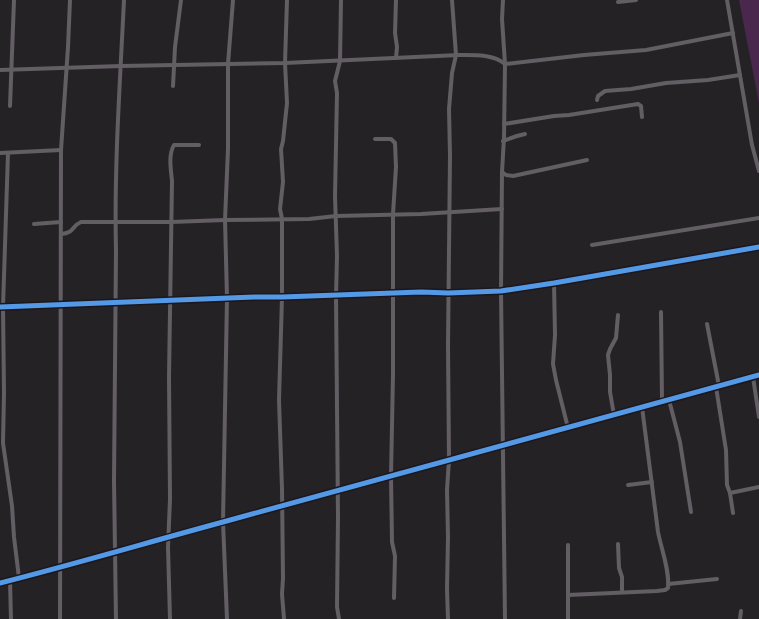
<svg xmlns="http://www.w3.org/2000/svg" width="759" height="619" viewBox="0 0 759 619" font-family="'Public Sans',sans-serif">
<style>
.green{fill:#4a284e}
.lines{fill:none;stroke-linecap:round;stroke-linejoin:round}
.minor{stroke:#635d64;stroke-width:4}
.tertiary{stroke:#635d64;stroke-width:5}
.cycleway-casing{stroke:#1c171d;stroke-width:8}
.cycleway{stroke:#5399e6;stroke-width:5}
</style>
<rect width="100%" height="100%" fill="#252226"/>
<path class="green" d="M739,0h20v103z"/>
<g class="lines">
<g class="minor">
<path d="M503,0l-1,19 3,45 -1,74 -2,34 -1,119 4,328"/>
<path d="M727,0l25,145 7,26"/>
<path d="M618,2l18,-2"/>
<path d="M396,58l1,-11 -2,-14 1,-33"/>
<path d="M0,70l121,-4 164,-3 174,-8c15,0 34,-1 46,9l79,-9 62,-5 87,-17"/>
<path d="M173,86l2,-39 6,-47"/>
<path d="M597,100l1,-4 7,-5 26,-2 35,-6 42,-3 32,-5"/>
<path d="M10,106l4,-106"/>
<path d="M504,124l50,-8 15,-1 69,-11 3,2 1,11"/>
<path d="M375,139h16l4,4 1,24 -3,47v160l-2,102 1,66 3,14 -1,42"/>
<path d="M503,141l14,-5 8,-2"/>
<path d="M0,153l61,-3"/>
<path d="M8,153l-5,154 1,86 -1,50 9,63 2,31 5,41"/>
<path d="M502,172l4,3 7,1 74,-16"/>
<path d="M34,224l27,-2"/>
<path d="M61,234c14,-1 10,-8 20,-12h90l54,-2 84,-1 27,-3 85,-2 81,-5"/>
<path d="M592,245l167,-27"/>
<path d="M554,283l1,52 -2,29 3,16 12,48"/>
<path d="M0,307l254,-10h28l139,-5 27,1 53,-2 53,-8 205,-36"/>
<path d="M661,312l1,89"/>
<path d="M707,324l12,62"/>
<path d="M753,377l6,40"/>
<path d="M716,387l10,63 1,35 3,8 3,20"/>
<path d="M669,400l11,42 11,70"/>
<path d="M614,415l-4,-23v-17l-2,-20 2,-6 6,-11 2,-23"/>
<path d="M628,485l24,-3"/>
<path d="M730,493l29,-6"/>
<path d="M618,544l1,24 3,9v15"/>
<path d="M568,545v74"/>
<path d="M10,581l1,38"/>
<path d="M668,584l49,-5"/>
<path d="M568,595l89,-4 8,-1 3,-2c2,-17 -7,-40 -10,-56l-16,-125"/>
<path d="M60,619l1,-469 7,-103 2,-47"/>
<path d="M116,619l-2,-138 2,-231c-2,-83 4,-167 8,-250"/>
<path d="M170,619l-2,-72 2,-48 -1,-122 3,-196c-1,-11 -4,-26 2,-36h25"/>
<path d="M227,619l-4,-97 4,-224 -2,-78 3,-71v-85l5,-64"/>
<path d="M284,619l-2,-25 1,-16 -1,-89 -3,-89 3,-103v-78l-2,-10 3,-27 -2,-33 2,-8 4,-38 -2,-40 2,-63"/>
<path d="M339,619l-2,-12 1,-90 -2,-221 1,-40 -2,-60 2,-103 -2,-12 5,-20 1,-61"/>
<path d="M448,619l-1,-30 1,-52 -1,-47 2,-30 -1,-115 2,-189 -1,-47 3,-36 4,-18 -4,-55"/>
<path d="M740,619l1,-8"/>
</g>
<path class="tertiary" d="M0,583c75,-19 149,-41 223,-61l536,-147"/>
<defs>
<g id="cycleway">
<path d="M0,307l254,-10h28l139,-5 27,1 53,-2 53,-8 205,-36"/>
<path d="M0,583c75,-19 149,-41 223,-61l536,-147"/>
</g>
</defs>
<use href="#cycleway" class="cycleway-casing"/>
<use href="#cycleway" class="cycleway"/>
</g>
</svg>
